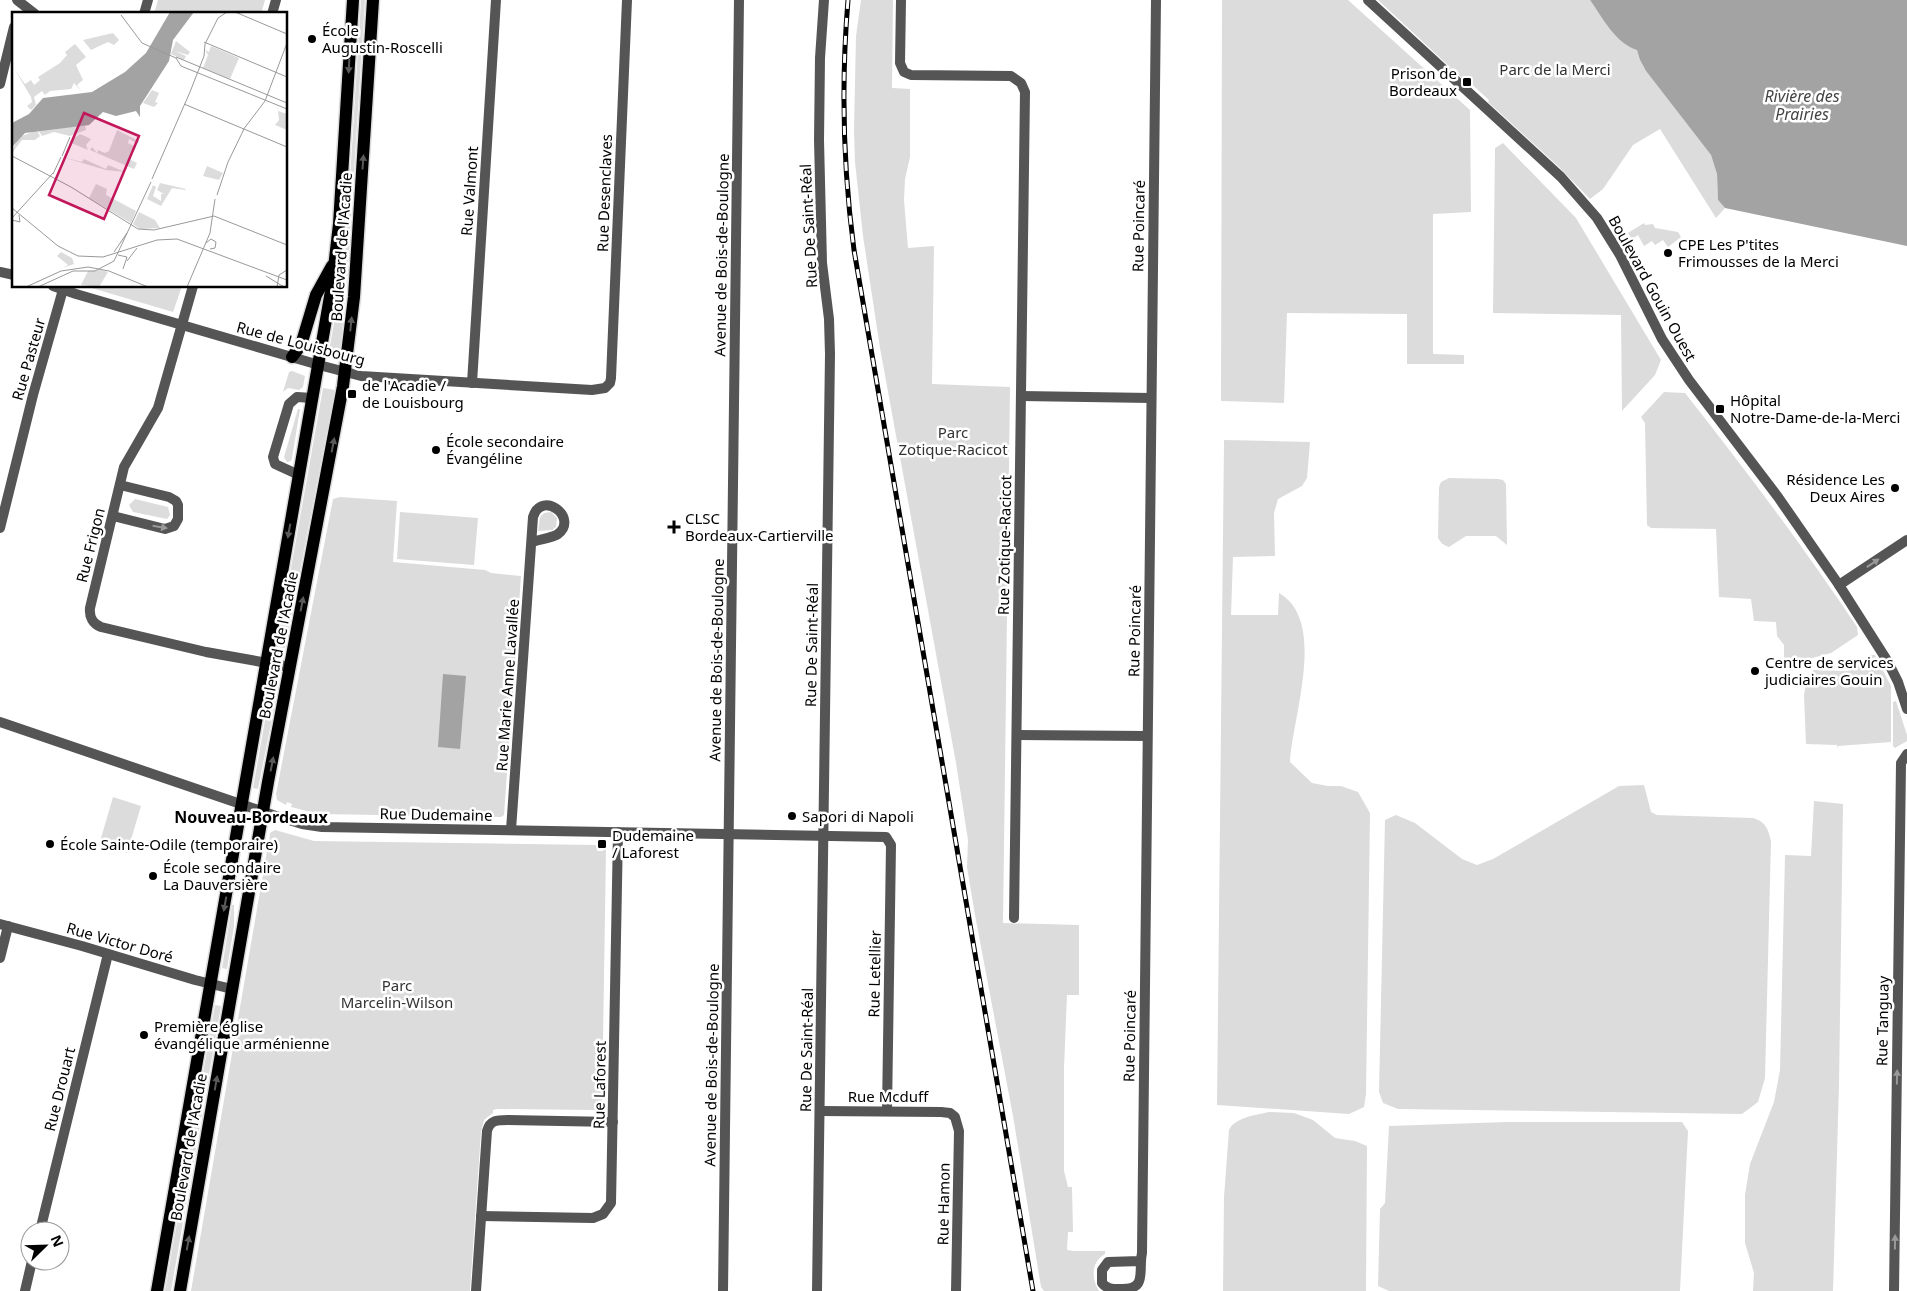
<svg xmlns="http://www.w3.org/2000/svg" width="1907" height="1291" viewBox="0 0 1907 1291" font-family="'Noto Sans',sans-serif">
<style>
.green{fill:#dcdcdc}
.water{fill:#a3a3a3}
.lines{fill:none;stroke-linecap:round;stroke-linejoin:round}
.major-casing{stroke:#dbdbdb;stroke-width:15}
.minor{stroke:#555;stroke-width:10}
.major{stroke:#000;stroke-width:12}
.rail-casing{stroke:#000;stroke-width:5}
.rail{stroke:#fff;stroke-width:3;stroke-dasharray:9;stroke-linecap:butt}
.oneway{fill:#595959}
.oneway2{fill:#999}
.poi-dot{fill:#000;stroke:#fff;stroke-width:2}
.labels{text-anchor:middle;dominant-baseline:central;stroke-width:5;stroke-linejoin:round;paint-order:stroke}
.poi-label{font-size:15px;fill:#000;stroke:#fff;text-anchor:start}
.park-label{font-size:15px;fill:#333;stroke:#fff}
.street-label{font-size:15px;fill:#000;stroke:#fff}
.water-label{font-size:16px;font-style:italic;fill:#444;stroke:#fff}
.neighbourhood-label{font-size:16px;font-weight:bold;fill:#000;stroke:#fff}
.inset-road{fill:none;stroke:#999;stroke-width:1}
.view{fill:#c2185b;fill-opacity:0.15;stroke:#c2185b;stroke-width:2.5}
.inset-edge{fill:none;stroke:#000;stroke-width:2.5}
</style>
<rect width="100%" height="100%" fill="#fff"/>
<g class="green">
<path d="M158,0h107l-4,14h-107z"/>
<path d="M361,0h4l-18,280 -7,74 -5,-1v-2l-2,1 -4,-1 14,-77 4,-46z"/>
<path d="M861,0h32l-1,88 18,1v68l-5,22 -1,21 4,48 26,-2 -2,138 78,3 -7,536 76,2v70h-12l-3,73v103l4,16h4l1,45h-5l-1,18 7,1h31v3c-14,8 -14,24 -6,37h-55l-3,-4 -28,-171 -38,-201 -8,-48 1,-27 -12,-77 -76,-415 -17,-112 -8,-74 -1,-32 2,-94z"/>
<path d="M1222,0h126l122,110 1,102 -38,2v140l31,1v9h-57v-50l-120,-1 -3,90 -63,-2z"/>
<path d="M1378,0h212c13,17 26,43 47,49l3,11 6,11 65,84 6,19 1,26 7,8 -9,10 -56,-89 -27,16 -30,44 -13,10 -32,-33 -70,-64 1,-2 -22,-20 -1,2z"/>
<path d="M1503,143l73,75 85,142 -6,15 -33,36 -1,-96 -128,-2 2,-165z"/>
<path d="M1644,223l1,2 8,-1 2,4 23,4 3,5 -13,10 -5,-7 -8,5 -3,-4 -8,5 -6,-11 -6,4 -4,-6z"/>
<path d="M85,286h97l-9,26z"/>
<path d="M292,371l13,5 -2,11 -4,3 -11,-2 -5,4 6,-20z"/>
<path d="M323,388l12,2 -50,258 -8,-1z"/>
<path d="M1664,392l21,1c60,76 118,153 172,234l1,8 -27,18 -30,8 -9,10 -8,-2v-24l-7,-9 -1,-14 -22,-1 -3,-22 -32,-2 -3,-68 -65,-1 -4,-3 -2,-102 -4,-6z"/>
<path d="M298,409h2l-8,49 -1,3 -4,1 -3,-5z"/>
<path d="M1224,440l86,2 -3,36 -5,8 -24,13 -4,14 1,43 -42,1 -2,58h47l1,-22c49,28 13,125 11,169l22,21 16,3h13l17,6 12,21 -4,281 -2,13 -15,7 -132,-9z"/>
<path d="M1449,478l49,1 5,1 3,4 1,61 -11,-9h-30l-17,11c-6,-2 -8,-4 -11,-9l1,-51 2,-5z"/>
<path d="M340,497l57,4 -4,61 92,8 6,3 30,3 -17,239 -3,2 -183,-3 -27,-7 1,-3 -5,-2 -1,3 -9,-5 -1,-6 57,-295z"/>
<path d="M135,499l33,8 2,8 -3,4 -34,-7 -4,-7z"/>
<path d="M400,512l78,6 -4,47 -77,-6z"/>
<path d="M551,512l6,6 -1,9 -4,3 -14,1 2,-14 4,-4z"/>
<path d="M1872,655h3l16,31v56l-53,4v3l-1,-4 -31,-1 -2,-49 3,-18 7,-7 33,1z"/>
<path d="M272,681l7,2 -21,106 -5,-1z"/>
<path d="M1896,701l11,34v6l-12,7 -2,-2v-44z"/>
<path d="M1644,785l7,27 6,3 96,3c13,4 15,11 18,23l-6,237 -7,24 -16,12 -344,-5 -15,-6 -4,-11 6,-272 11,-5 19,8 47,36 15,6 16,-6 126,-73z"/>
<path d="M113,797l28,9 -14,47 -28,-8z"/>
<path d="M1814,801l29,3 -4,281 -6,206h-80l1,-18 -9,-30v-48l5,-31 24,-62 6,-32 5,-215 26,1z"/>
<path d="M275,830l39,11 283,4v6h6l1,-6 2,3 -4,258 -6,4 -99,-1 -4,1v3l-9,7 -3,12 -11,159h-279l76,-440 3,-1 1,-6h-2l1,-11z"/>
<path d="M232,905h2v21l-7,43 -5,-1z"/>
<path d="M215,1005l6,1 -50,285h-6z"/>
<path d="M1269,1112l25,1 19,7 22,18 20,3 12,5 -1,145h-143l1,-94 5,-67c6,-13 28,-15 40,-18z"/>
<path d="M1507,1122h175l6,9 -8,160h-291l-11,-5 2,-77 5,-6 4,-77z"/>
</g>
<g class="water">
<path d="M1590,0h317v246l-182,-38 -7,-8 -1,-26 -6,-19 -65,-84 -6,-11 -3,-10c-22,-7 -34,-32 -47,-50z"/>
<path d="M443,674l23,2 -6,73 -22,-2z"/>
</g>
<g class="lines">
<defs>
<g id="major">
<path d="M292,357l9,-12 15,-50 16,-29"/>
<path d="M157,1291l175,-1006 7,-61 14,-224"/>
<path d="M180,1291l88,-509 75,-396 11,-89 19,-297"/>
</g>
</defs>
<use href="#major" class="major-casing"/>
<g class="minor">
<path d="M17,0l18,14"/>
<path d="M901,0l-1,63 4,9 7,3 100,1 10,7 4,9 -11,826"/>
<path d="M1368,0l193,177 36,41 23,37 42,84 27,41 89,117 61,88 49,77 10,20 9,27"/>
<path d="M144,14l4,-14"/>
<path d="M272,14l4,-14"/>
<path d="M0,84l14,-57"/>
<path d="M0,272l14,3"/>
<path d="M53,286l23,8 243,71 42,11 231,14 13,-2 5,-5 1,-5 16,-378"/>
<path d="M193,286l-35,122 -34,59 -34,141c-1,9 3,16 11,19l105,25 84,15"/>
<path d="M472,383l24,-383"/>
<path d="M1021,396l130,2"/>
<path d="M299,475l-24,-11 -2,-7 16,-53 8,-7 15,1"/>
<path d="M113,516l52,13 9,-3 4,-7v-14l-2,-4 -7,-4 -49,-12"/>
<path d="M0,528l33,-133 31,-109"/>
<path d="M1839,585l68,-45"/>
<path d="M0,722l273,93 29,9 20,3 564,10 5,8 -4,266"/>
<path d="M1017,735l130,1"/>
<path d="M511,830l22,-313c9,-28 46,1 25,17 -5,4 -18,5 -26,8"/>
<path d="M0,924l82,22 113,34 37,9"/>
<path d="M0,958l8,-32"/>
<path d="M820,1111l121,1 9,1 5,4 4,14 -3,160"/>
<path d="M481,1216l112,2 10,-4 8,-11 7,-371"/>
<path d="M40,1231l68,-277"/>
<path d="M1140,1261l-32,1 -6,8v13c5,6 10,6 18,6 28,1 18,-17 22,-36l14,-1253"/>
<path d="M25,1291l7,-30"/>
<path d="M476,1291l11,-160c3,-11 10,-11 21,-11l105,2"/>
<path d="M723,1291l16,-1291"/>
<path d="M817,1291l13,-937 -1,-35 -7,-56 -3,-123 1,-82 4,-58"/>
<path d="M1894,1291l7,-528 6,-9"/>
</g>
<use href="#major" class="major"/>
<defs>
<path id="rail" d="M848,0c-7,84 -5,167 6,250l179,1041"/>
</defs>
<use href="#rail" class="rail-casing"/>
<use href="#rail" class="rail"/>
</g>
<defs><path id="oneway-solid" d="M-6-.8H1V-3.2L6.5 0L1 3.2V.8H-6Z" transform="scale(1.25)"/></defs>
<g class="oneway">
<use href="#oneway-solid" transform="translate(349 66) rotate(93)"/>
<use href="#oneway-solid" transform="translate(363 162) rotate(-86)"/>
<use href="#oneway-solid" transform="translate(351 324) rotate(-84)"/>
<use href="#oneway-solid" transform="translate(333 445) rotate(-79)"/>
<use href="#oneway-solid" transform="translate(289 531) rotate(100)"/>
<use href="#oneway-solid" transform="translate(302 604) rotate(-79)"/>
<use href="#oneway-solid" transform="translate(272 764) rotate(-79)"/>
<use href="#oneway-solid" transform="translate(225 904) rotate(100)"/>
<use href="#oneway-solid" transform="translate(216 1083) rotate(-80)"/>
<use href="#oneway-solid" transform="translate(188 1243) rotate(-80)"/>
</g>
<g class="oneway2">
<use href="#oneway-solid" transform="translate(160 527) rotate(9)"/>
<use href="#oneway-solid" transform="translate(1873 563) rotate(-34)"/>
<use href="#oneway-solid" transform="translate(1897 1077) rotate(-89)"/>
<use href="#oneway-solid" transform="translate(1895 1242) rotate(-89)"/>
</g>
<g class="poi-dot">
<circle cx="312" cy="39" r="5"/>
<rect x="1462" y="77" width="10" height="10" rx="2.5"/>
<circle cx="1668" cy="253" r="5"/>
<rect x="347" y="389" width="10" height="10" rx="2.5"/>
<rect x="1715" y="404" width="10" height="10" rx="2.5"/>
<circle cx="436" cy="450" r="5"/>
<circle cx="1895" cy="488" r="5"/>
<path d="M671.5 519.5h5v5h5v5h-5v5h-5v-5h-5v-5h5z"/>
<circle cx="1755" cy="671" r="5"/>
<circle cx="792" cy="816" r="5"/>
<circle cx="50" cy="844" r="5"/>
<rect x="597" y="839" width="10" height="10" rx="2.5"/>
<circle cx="153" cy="876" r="5"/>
<circle cx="144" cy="1035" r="5"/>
</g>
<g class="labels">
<g class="poi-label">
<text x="322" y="30">École<tspan x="322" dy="17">Augustin-Roscelli</tspan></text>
<text x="1457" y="73" text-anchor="end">Prison de<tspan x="1457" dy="17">Bordeaux</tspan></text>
<text x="1678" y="244">CPE Les P'tites<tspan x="1678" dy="17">Frimousses de la Merci</tspan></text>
<text x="362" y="385">de l'Acadie /<tspan x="362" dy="17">de Louisbourg</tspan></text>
<text x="1730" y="400">Hôpital<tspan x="1730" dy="17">Notre-Dame-de-la-Merci</tspan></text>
<text x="446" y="441">École secondaire<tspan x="446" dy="17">Évangéline</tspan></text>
<text x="1885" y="479" text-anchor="end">Résidence Les<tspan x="1885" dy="17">Deux Aires</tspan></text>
<text x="685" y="518">CLSC<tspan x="685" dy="17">Bordeaux-Cartierville</tspan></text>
<text x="1765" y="662">Centre de services<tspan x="1765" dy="17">judiciaires Gouin</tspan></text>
<text x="802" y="816">Sapori di Napoli</text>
<text x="612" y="835">Dudemaine<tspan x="612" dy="17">/ Laforest</tspan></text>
<text x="60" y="844">École Sainte-Odile (temporaire)</text>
<text x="163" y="867">École secondaire<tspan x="163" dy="17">La Dauversière</tspan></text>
<text x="154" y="1026">Première église<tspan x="154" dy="17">évangélique arménienne</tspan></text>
</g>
<g class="park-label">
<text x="1555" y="69">Parc de la Merci</text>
<text x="953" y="432">Parc<tspan x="953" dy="17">Zotique-Racicot</tspan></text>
<text x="397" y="985">Parc<tspan x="397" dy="17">Marcelin-Wilson</tspan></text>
</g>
<g class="street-label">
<text transform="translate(469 191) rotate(-86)">Rue Valmont</text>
<text transform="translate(604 193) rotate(-88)">Rue Desenclaves</text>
<text transform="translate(808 226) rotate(-93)">Rue De Saint-Réal</text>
<text transform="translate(1138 226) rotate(-89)">Rue Poincaré</text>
<text transform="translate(341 247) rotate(-86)">Boulevard de l'Acadie</text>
<text transform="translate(721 255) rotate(-89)">Avenue de Bois-de-Boulogne</text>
<text transform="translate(1653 288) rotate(61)">Boulevard Gouin Ouest</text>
<text transform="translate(301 343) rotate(15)">Rue de Louisbourg</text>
<text transform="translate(28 359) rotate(-74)">Rue Pasteur</text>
<text transform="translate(90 545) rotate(-76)">Rue Frigon</text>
<text transform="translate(1004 545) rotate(-89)">Rue Zotique-Racicot</text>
<text transform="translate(1134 631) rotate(-89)">Rue Poincaré</text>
<text transform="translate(278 645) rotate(-79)">Boulevard de l'Acadie</text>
<text transform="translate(811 645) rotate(-89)">Rue De Saint-Réal</text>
<text transform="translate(716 660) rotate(-89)">Avenue de Bois-de-Boulogne</text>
<text transform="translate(507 685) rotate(-86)">Rue Marie Anne Lavallée</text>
<text transform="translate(436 814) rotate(1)">Rue Dudemaine</text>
<text transform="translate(120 942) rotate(16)">Rue Victor Doré</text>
<text transform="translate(874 974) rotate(-89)">Rue Letellier</text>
<text transform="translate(1882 1021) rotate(-89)">Rue Tanguay</text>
<text transform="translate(1129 1036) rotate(-89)">Rue Poincaré</text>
<text transform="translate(806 1050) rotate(-89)">Rue De Saint-Réal</text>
<text transform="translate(711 1065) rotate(-89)">Avenue de Bois-de-Boulogne</text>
<text transform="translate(599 1085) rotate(-89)">Rue Laforest</text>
<text transform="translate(59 1089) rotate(-76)">Rue Drouart</text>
<text x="888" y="1096">Rue Mcduff</text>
<text transform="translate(188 1147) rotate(-80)">Boulevard de l'Acadie</text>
<text transform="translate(943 1204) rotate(-89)">Rue Hamon</text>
</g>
<g class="water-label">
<text x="1802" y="96">Rivière des<tspan x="1802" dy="18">Prairies</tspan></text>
</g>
<g class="neighbourhood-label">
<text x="251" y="817">Nouveau-Bordeaux</text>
</g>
</g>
<g transform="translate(12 12)">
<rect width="275" height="275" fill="#fff"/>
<path d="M101,21l6,7 -5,5 -6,-3 -17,8 -8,-10zM164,29l14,11 -2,3 -13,-4 11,5 -2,4 -13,-6zM63,32l11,13 -10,8 7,15 -6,5 5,7 -8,-9 -3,6 -21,2 -5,4 -3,-4 -8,6 2,8 -5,5 -4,-4 5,-4 -1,-5 -16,-27 10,14 6,-4 3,5 6,-5 -2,-3 22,-14 7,-8 -2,-3zM199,34l28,12 -9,21 -27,-11 5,-13 -3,-5 4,2zM140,78l7,3 -4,9 3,1 -4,4 -11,-4zM266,99l9,3v16l-12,-5 4,-5zM75,112l2,1 -4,1 1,4 -16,6 -16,-4 -12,4 -4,-6zM25,118l3,6 -5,4h-13l-10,13 5,-15zM105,118l22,11 -1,3 -9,-5 -1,4 8,4 -7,12 8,4 -3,6 -44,-19 2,-3 5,6 1,-3 7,3 4,-2zM68,122l11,5 -5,6 2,5 -19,-8zM50,145l20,5 2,-3 22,10 2,-4 17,7 -19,-2zM195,154l16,7 -4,7 -16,-4zM148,171l26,6 -1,1 -13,-2 -11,18 -14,-7 6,-14 3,2 -3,9 8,5v-7h3l-7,-4zM84,172l11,5 -1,6 30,16 -5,12 -42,-25zM127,200l16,8 5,8 -20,1 -7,-5zM49,240l11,6 2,6 -12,4 6,-3 -11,-9zM89,258l7,2 -9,15 -18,-2 7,-14z" fill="#dcdcdc"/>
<path d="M158,0h24l-21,28 -4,21 -29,45v11l-4,-6 -20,5 -13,-4 -14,13 -64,8 -13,14v-24l17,-9 14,-16 49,-6 33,-20 21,-19z" fill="#a3a3a3"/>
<path class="inset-road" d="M223,0l52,22M109,3l21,28 34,15 5,8 106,43M192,30l83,35M164,45l111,46M172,92l103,43M231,118l22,-29 22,-58M0,144l59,31 67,42 16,1 60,-14 73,29M50,144l8,-19M216,150l16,-33M41,162l8,-17M140,167l38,-87 14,-36 1,-12 13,-26 9,-6M205,183l11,-33M0,196l46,38 20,10 25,1 54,-17 20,-1 110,41M0,206l41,-45M0,208l8,2 -1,-7M194,231l5,-4 5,3 -1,6 -5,1M102,240l13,-19M106,243l9,2 -4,12M115,249l10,-13M254,264l18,11M14,275l35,-16 27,-4 21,4 39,16M26,275l35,-16h22l19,-10 37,-79M175,275l23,-54 5,-34M265,275l2,-12 8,-5"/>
<path class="view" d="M72,101l55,23 -35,83 -55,-24z"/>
<rect width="275" height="275" class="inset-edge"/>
</g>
<g transform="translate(45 1246) rotate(67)"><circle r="24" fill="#ffffff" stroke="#999999"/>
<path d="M0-4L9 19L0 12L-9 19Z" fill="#000000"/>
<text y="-8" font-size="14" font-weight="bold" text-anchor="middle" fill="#000000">N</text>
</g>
</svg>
